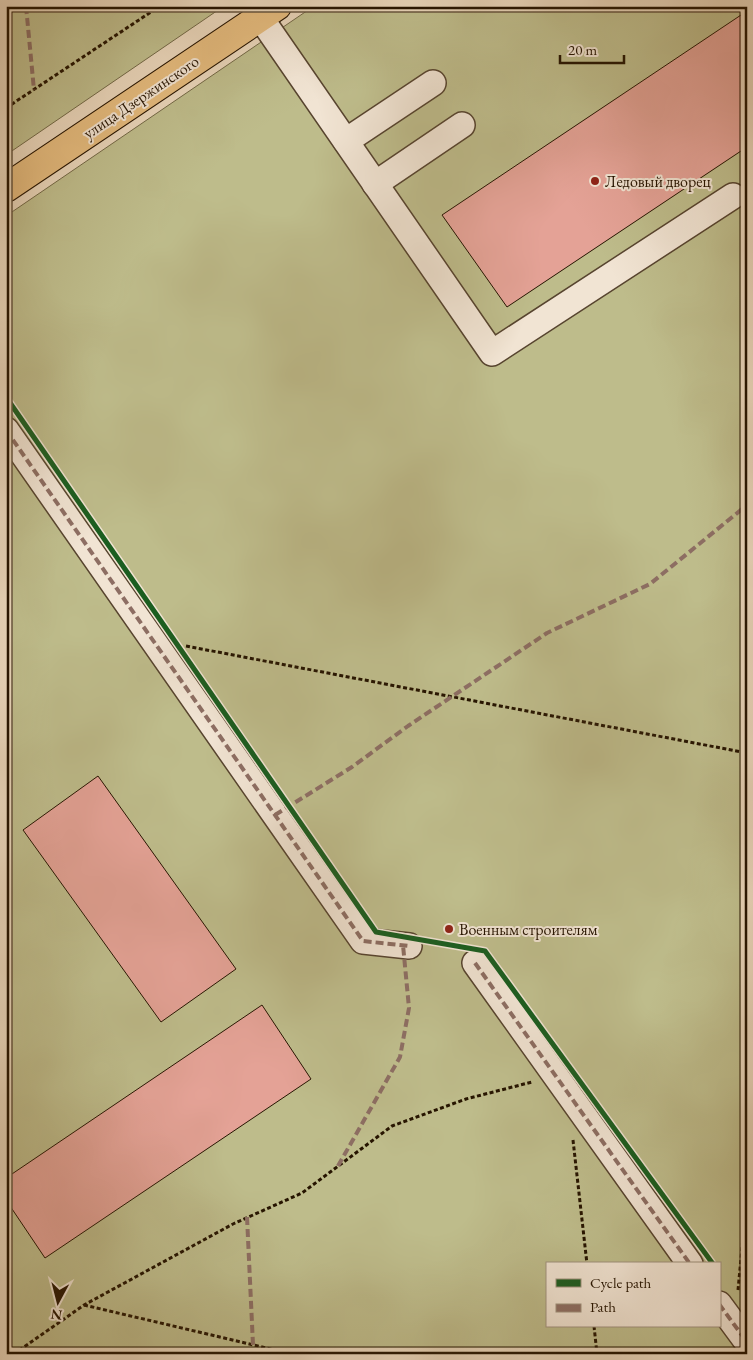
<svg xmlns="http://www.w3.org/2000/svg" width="753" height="1360" viewBox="0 0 753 1360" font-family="'EB Garamond',serif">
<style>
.green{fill:#bebc8b;stroke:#726846;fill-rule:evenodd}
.building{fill:#e4a296;stroke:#261400}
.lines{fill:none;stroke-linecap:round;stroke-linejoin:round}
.minor-casing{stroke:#57442f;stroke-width:28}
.major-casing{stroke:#261400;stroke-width:30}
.path{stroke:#261400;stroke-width:3;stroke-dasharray:4 2.5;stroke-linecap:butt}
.minor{stroke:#f1e4d3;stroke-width:25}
.major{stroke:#e4bb7e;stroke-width:28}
.quiet{stroke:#8d6e63;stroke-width:4;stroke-dasharray:8 4;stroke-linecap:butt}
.cycleway-casing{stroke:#f1e4d3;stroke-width:8}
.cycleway{stroke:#1b5e20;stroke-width:5}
.poi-dot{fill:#8f2418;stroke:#f1e4d3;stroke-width:2}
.labels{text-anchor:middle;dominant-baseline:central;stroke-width:4;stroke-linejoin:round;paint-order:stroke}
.street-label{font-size:16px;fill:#261400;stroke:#f1e4d3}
.poi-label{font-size:16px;fill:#261400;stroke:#f1e4d3;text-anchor:start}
</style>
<rect width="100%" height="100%" fill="#e9d6bb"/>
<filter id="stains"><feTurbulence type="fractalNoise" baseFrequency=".004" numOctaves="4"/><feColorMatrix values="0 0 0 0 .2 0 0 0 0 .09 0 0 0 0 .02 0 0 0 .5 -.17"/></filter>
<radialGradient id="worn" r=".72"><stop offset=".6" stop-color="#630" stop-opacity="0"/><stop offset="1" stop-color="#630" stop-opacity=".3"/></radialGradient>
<g class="green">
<path d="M6,6h218l-218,149z"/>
<path d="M314,6h433v1348h-741v-1138zM547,1264h172v62h-172z"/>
</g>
<g class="building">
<path d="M747,11v136l-240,160 -65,-92z"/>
<path d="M98,776l138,193 -75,53 -138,-192z"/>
<path d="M262,1005l49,74 -266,179 -39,-58v-22z"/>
</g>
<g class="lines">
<defs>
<g id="minor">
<path d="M260,17l232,336 241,-157"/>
<path d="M346,141l87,-58"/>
<path d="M375,184l87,-59"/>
<path d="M6,430l357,511 46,5"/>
<path d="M475,963l215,301"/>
<path d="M719,1304l28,38"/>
</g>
<path id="major" d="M6,188l271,-182"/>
</defs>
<use href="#minor" class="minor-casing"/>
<use href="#major" class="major-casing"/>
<g class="path">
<path d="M6,108l154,-102"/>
<path d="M186,646l561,107"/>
<path d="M573,1140l14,124"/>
<path d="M738,1290l9,-95"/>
<path d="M84,1305l208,49"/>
<path d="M594,1326l3,28"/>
<path d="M14,1354l70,-49 149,-81 69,-31 90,-67 74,-27 66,-17"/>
</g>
<use href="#minor" class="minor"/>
<use href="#major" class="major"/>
<g class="quiet">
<path d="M26,6l8,84"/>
<path d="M6,430l357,511 46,5"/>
<path d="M275,815l77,-48 56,-41 139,-93 103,-49 97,-79"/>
<path d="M475,963l215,301"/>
<path d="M338,1166l62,-109 9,-49 -6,-63"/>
<path d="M247,1217l6,128 -2,9"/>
<path d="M719,1304l28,38"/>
</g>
<defs>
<path id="cycleway" d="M6,397l370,535 109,19 228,313"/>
</defs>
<use href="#cycleway" class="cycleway-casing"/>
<use href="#cycleway" class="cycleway"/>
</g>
<g class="poi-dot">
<circle cx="595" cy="181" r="5"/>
<circle cx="449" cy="929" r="5"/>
</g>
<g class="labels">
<g class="street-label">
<text transform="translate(141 97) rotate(-34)">улица Дзержинского</text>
</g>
<g class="poi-label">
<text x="605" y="181">Ледовый дворец</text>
<text x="459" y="929">Военным строителям</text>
</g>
</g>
<rect width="753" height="1360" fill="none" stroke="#e9d6bb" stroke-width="25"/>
<rect x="8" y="8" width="738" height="1345" fill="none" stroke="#261400" stroke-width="2.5"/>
<rect x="12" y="12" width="728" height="1335" fill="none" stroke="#261400"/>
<rect x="546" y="1262" width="175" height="65" fill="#f1e4d3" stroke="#a0917f"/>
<rect x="556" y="1279" width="25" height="8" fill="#1b5e20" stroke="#a0917f"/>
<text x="590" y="1288" font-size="15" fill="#261400">Cycle path</text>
<rect x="556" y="1304" width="25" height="8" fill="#8d6e63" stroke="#a0917f"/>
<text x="590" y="1312" font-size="15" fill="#261400">Path</text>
<g transform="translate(58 1302) rotate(187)" stroke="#f1e4d3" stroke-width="4" paint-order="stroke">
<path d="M0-4L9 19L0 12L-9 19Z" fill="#261400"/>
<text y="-8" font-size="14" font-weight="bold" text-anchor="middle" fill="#261400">N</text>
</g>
<path d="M560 55v8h64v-8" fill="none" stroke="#261400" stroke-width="2.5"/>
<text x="568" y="55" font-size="15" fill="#261400" stroke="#f1e4d3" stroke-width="4" paint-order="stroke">20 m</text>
<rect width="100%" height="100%" filter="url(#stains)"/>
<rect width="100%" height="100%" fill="url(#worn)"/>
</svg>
